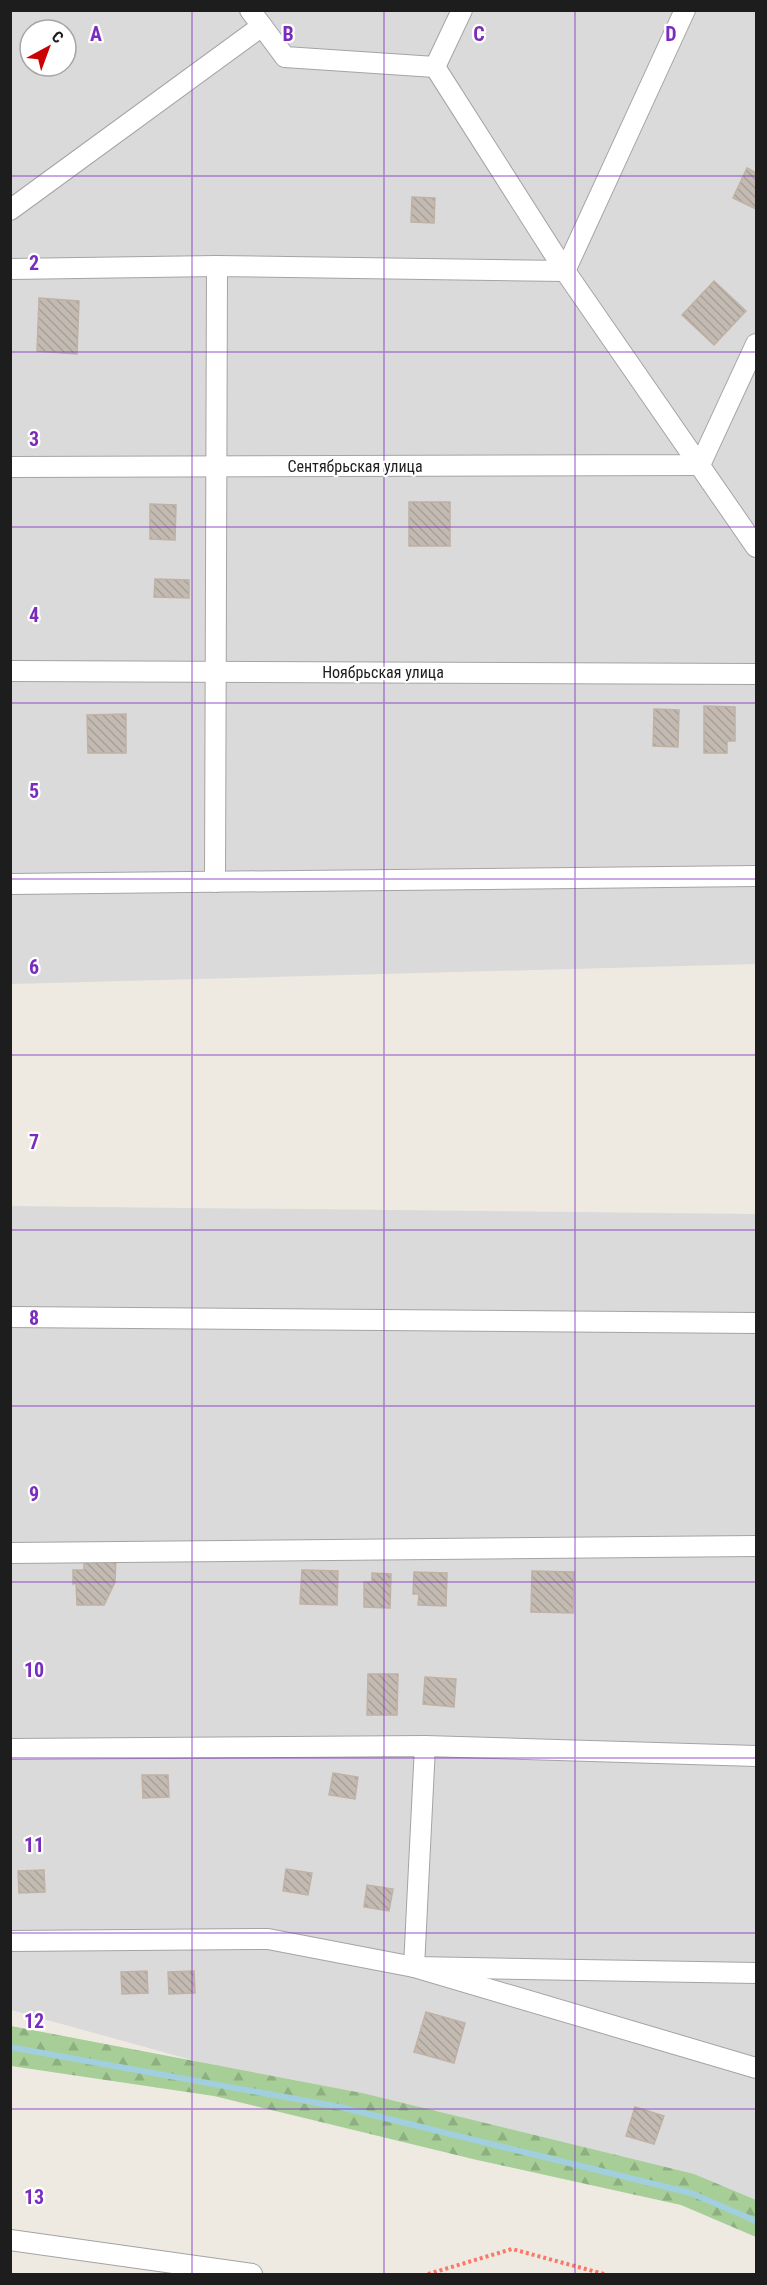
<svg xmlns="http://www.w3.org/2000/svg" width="767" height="2285" viewBox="0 0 767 2285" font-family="'Roboto Condensed',sans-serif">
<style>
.residential{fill:#dbdada;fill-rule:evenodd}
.forest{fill:url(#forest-firs)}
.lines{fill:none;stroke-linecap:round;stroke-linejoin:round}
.stream{stroke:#a2cfdd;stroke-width:6}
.building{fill:url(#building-back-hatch);stroke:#c0b1a5;stroke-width:1.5}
.minor-casing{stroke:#a4a4a4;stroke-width:22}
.path{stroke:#fb7767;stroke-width:4;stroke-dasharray:3 3;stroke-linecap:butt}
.minor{stroke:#fff;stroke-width:20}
.grid{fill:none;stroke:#7b2cbf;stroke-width:1.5;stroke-opacity:0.55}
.labels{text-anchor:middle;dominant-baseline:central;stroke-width:4.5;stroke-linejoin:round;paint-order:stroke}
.street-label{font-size:16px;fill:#1d1d1d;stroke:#fff}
.grid-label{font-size:20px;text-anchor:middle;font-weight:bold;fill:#7b2cbf;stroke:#fff;stroke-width:4.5;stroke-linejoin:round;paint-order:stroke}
</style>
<defs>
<pattern id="forest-firs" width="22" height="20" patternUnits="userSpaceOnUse" patternTransform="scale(1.5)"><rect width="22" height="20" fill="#a6ce96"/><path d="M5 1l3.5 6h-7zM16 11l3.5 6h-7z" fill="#8eb081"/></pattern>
<pattern id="building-back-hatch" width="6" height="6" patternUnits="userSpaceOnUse" patternTransform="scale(1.5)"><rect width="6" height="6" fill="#c3bab2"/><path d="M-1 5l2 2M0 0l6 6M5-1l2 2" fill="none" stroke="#a79f99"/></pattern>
</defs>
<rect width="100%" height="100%" fill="#eeeae2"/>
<g class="residential">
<path d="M10,11h746v953l-745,20zM30,30h36v36h-36z"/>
<path d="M10,1206l746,8v1002l-745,-206z"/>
</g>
<path class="forest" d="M11,2026l351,67 332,81 62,26v37l-75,-32 -204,-45 -263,-64 -203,-30z"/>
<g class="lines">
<path class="stream" d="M10,2047l330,60 351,86 65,28"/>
</g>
<g class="building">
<path d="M747,168l9,5v36l-23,-11z"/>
<path d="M412,197l23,1 -1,25 -23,-1z"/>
<path d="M714,281l32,30 -32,34 -32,-30z"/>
<path d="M39,298l40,3 -2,53 -40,-3z"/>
<rect x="409" y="502" width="41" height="44"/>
<path d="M150,504l26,1 -1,35 -25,-1z"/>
<path d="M155,579l34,1v18l-35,-1z"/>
<path d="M704,706l31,1v34h-8v12h-23z"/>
<path d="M654,709l25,1 -1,37 -25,-1z"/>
<path d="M126,714v39h-38l-1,-38z"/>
<path d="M84,1557l32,1 -1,24 -11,23h-27l-1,-22 -3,1v-14h11z"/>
<path d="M302,1570l36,1 -1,34 -37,-1z"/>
<path d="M532,1571l42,1 -1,41 -42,-1z"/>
<path d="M414,1572l33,1 -1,33 -28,-1 1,-11h-6z"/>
<path d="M372,1573l19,1 -1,34 -26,-1v-25h8z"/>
<path d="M368,1674h30l-1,41h-30z"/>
<path d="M425,1677l31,2 -2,28 -31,-3z"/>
<path d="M333,1773l25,4 -3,22 -26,-4z"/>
<path d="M142,1775h26l1,22 -26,1z"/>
<path d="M286,1869l26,4 -4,22 -25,-4z"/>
<path d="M44,1870l1,22 -26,1 -1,-22z"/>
<path d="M367,1885l26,4 -4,22 -25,-4z"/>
<path d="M147,1971l1,22 -26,1 -1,-22z"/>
<path d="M194,1971l1,22 -26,1 -1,-22z"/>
<path d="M426,2012l39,11 -11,40 -40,-11z"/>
<path d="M635,2107l29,9 -10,28 -28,-8z"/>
</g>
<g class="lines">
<defs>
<g id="minor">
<path d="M250,10l35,47 150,10 27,-57"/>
<path d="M435,67l130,204 191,276"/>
<path d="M10,210l252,-184"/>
<path d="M10,269l207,-3"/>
<path d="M10,467l690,-2 56,-121"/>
<path d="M10,671l746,3"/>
<path d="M215,882l2,-616 348,5 120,-261"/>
<path d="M10,884l746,-8"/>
<path d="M10,1317l746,6"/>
<path d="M10,1553l746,-7"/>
<path d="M425,1746l-11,221 342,101"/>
<path d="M10,1749l415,-3 331,10"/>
<path d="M10,1941l258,-2 146,28 342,6"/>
<path d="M10,2240l242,34"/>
</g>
</defs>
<use href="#minor" class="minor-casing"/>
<path class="path" d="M428,2274l84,-25 92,25"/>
<use href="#minor" class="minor"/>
</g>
<path class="grid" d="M192,10v2264M384,10v2264M575,10v2264M10,176h746M10,352h746M10,527h746M10,703h746M10,879h746M10,1055h746M10,1230h746M10,1406h746M10,1582h746M10,1758h746M10,1933h746M10,2109h746"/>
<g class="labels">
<g class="street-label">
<text x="355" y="466">Сентябрьская улица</text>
<text x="383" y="672">Ноябрьская улица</text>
</g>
</g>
<g class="grid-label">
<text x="96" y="41">A</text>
<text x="288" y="41">B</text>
<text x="479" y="41">C</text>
<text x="671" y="41">D</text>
<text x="34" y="270">2</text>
<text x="34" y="446">3</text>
<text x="34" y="622">4</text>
<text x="34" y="798">5</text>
<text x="34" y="974">6</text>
<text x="34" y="1149">7</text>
<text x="34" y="1325">8</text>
<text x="34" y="1501">9</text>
<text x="34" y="1677">10</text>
<text x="34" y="1852">11</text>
<text x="34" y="2028">12</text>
<text x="34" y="2204">13</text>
</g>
<rect width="767" height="2285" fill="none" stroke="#1d1d1d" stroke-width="24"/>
<g transform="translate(48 48) rotate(41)"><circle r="28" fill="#ffffff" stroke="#a5a5a5" stroke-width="1.5"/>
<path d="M0-4.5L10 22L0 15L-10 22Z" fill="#ca0200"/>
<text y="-9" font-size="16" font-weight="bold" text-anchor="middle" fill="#1d1d1d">С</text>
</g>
</svg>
